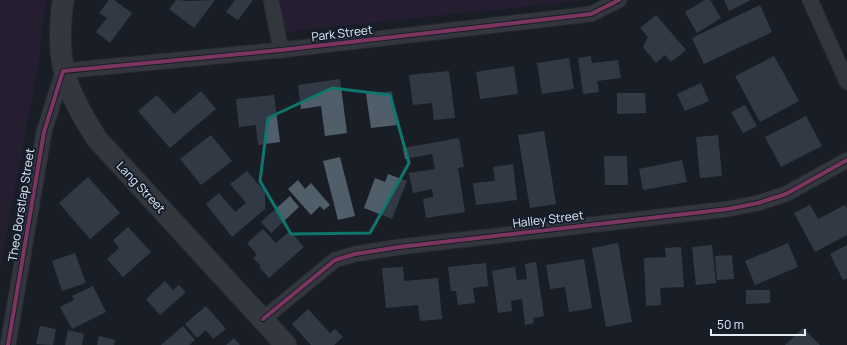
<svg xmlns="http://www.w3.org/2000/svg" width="847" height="345" viewBox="0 0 847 345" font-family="Manrope,sans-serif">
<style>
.green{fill:#341f3e}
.building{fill:#4f5e68}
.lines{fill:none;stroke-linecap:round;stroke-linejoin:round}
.street-casing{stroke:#32383e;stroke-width:17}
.secondary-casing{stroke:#32383e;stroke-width:23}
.street{stroke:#545559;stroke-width:15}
.secondary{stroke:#56585c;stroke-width:21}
.cycleway-casing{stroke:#131d2c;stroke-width:6}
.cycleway{stroke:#f153a3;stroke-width:4}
.marked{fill:none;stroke:#0f766e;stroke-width:3;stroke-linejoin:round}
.labels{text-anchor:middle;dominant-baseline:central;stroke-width:4;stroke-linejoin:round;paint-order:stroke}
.street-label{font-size:12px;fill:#e5ecf6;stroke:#131d2c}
</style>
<rect width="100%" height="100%" fill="#191e26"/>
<g class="green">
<path d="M0,0h46l-8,66 -38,203z"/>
<path d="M278,0h301v1l-294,31z"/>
</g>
<g class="building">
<path d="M109,0h5l18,13 -22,30 -14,-11 11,-14 -8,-5z"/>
<path d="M176,0l14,1 25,-1 -21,28 -25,-19z"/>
<path d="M235,0h18l-15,20 -12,-8z"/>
<path d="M705,0h5l11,18 -24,15 -12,-21z"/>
<path d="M724,0h27l-22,11z"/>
<path d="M760,5l12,27 -68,32 -12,-26z"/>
<path d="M656,15l30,35 -15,12 -6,-7 -9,8 -13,-16 5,-10 -8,-9z"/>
<path d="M591,56l1,7 26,-3 3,18 -24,3 2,11 -16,2 -5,-36z"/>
<path d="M774,56l25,45 -39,21 -25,-46z"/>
<path d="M569,58l5,31 -32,5 -5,-31z"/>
<path d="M514,66l4,28 -38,5 -4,-27z"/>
<path d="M449,71l6,47 -21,2 -2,-17 -19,2 -4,-30z"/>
<path d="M340,79l7,54 -22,3 -4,-30 -20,3 -3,-24z"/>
<path d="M701,83l8,18 -24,10 -8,-17z"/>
<path d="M201,91l15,18 -46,39 -32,-37 19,-16 17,19z"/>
<path d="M392,91l5,34 -26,3 -5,-34z"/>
<path d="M617,93h28l1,20 -29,1z"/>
<path d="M274,95l6,47 -22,3 -2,-20 -17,2 -3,-28z"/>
<path d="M745,105l12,21 -14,7 -12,-21z"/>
<path d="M806,116l16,30 -41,21 -16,-30z"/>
<path d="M544,131l12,73 -26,4 -12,-73z"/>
<path d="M211,135l21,26 -31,24 -21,-26z"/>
<path d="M718,135l4,41 -22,2 -4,-41z"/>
<path d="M459,138l5,29 -6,1 7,44 -39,6 -3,-19 10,-2 -1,-8 -19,4 -4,-20 26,-4 -3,-15 -27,5 -2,-11z"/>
<path d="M604,156h23l1,29h-23z"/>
<path d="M340,157l15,59 -17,4 -15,-59z"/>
<path d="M682,160l5,22 -44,8 -4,-21z"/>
<path d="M513,164l4,36 -41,5 -3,-22 22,-2 -2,-14z"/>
<path d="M247,171l18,21v17l-33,28 -26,-33 13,-11 16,19 11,-9 -16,-19z"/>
<path d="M388,174l19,7 -15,38 -28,-11 11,-30 10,4z"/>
<path d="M88,177l32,36 -30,26 -31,-36z"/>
<path d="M298,180l7,9 6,-6 19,22 -6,5 -4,-4 -9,9 -23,-26z"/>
<path d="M290,196l9,11 -28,26 -10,-11z"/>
<path d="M810,205l8,14 27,-14 2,4v26l-32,17 -21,-39z"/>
<path d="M128,227l23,25 -28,25 -16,-18 12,-11 -6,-8z"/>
<path d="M263,229l13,14 14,-12 14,16 -35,31 -10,-11 2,-1 -8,-8 4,-3 -10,-12z"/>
<path d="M618,243l14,79 -26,5 -14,-79z"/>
<path d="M788,243l10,24 -43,18 -10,-24z"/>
<path d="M712,245l4,38 -20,2 -4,-38z"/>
<path d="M847,245v33l-4,2 -13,-26z"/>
<path d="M681,247l3,40 -24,1 1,17 -15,1 -2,-48 22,-1 -1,-9z"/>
<path d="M75,253l11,30 -24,8 -10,-30z"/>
<path d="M732,255l2,24 -17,1 -2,-24z"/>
<path d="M584,259l8,49 -23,4 -4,-25 -15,2 -4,-24z"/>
<path d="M536,262l8,54 -11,2 1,5 -9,2 -3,-26 -11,2 1,10 -14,2 -6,-42 23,-4 2,13 10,-1 -2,-15z"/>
<path d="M486,263l2,23 -15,2 2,15 -17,2 -2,-14h-5l-3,-24z"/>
<path d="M403,267l1,14 34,-3 4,41 -22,2 -2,-16 -32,3 -4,-40z"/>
<path d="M165,281l8,9 6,-5 7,7 -26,23 -14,-16z"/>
<path d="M93,286l13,26 -34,17 -12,-22 14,-7 -2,-4z"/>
<path d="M746,290h24v13l-24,1z"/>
<path d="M206,306l20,23 -13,10 -7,-9 -9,8 -12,-14z"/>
<path d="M308,309l22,24 5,-4 8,8 -9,8h-23l-19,-21z"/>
<path d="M40,326l16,3 -3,16 -17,-1z"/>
<path d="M183,326l12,14 -6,5h-28z"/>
<path d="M803,328l17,17h-35z"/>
<path d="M68,330l16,4 -2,11h-17z"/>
<path d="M99,336l16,4 -1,5h-17z"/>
<path d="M234,338l6,7h-14z"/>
</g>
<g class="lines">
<defs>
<g id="street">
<path d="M271,0l10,50"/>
<path d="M810,0l37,82"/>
<path d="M263,319l72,-59 20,-6 44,-7 329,-38 30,-6 28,-9 61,-34"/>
<path d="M8,345l36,-213 19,-61 218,-21 310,-36 28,-14"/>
</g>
<path id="secondary" d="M63,0c-8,61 1,88 34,139l189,206"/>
</defs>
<use href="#street" class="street-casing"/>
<use href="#secondary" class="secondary-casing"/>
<use href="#street" class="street"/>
<use href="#secondary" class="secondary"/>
<defs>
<g id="cycleway">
<path d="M263,319l72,-59 20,-6 44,-7 329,-38 30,-6 28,-9 61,-34"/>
<path d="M8,345l36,-213 19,-61 218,-21 310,-36 28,-14"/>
</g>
</defs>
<use href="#cycleway" class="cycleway-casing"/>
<use href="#cycleway" class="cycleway"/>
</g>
<path d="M0 0H847V345H0ZM332,88l58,7 19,68 -39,70 -79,1 -31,-53 8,-63z" fill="#191e26" fill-opacity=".55" fill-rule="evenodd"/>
<path class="marked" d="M332,88l58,7 19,68 -39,70 -79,1 -31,-53 8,-63z"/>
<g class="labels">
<g class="street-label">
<text transform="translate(342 33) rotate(-7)">Park Street</text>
<text transform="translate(141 187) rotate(47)">Lang Street</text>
<text transform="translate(21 205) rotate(-81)">Theo Borstlap Street</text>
<text transform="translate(548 219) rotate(-7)">Halley Street</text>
</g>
</g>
<path d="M711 329v6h94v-6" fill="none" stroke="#e5ecf6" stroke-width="2"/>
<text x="717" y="329" font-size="12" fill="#e5ecf6" stroke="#131d2c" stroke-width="3" paint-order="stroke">50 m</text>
</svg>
